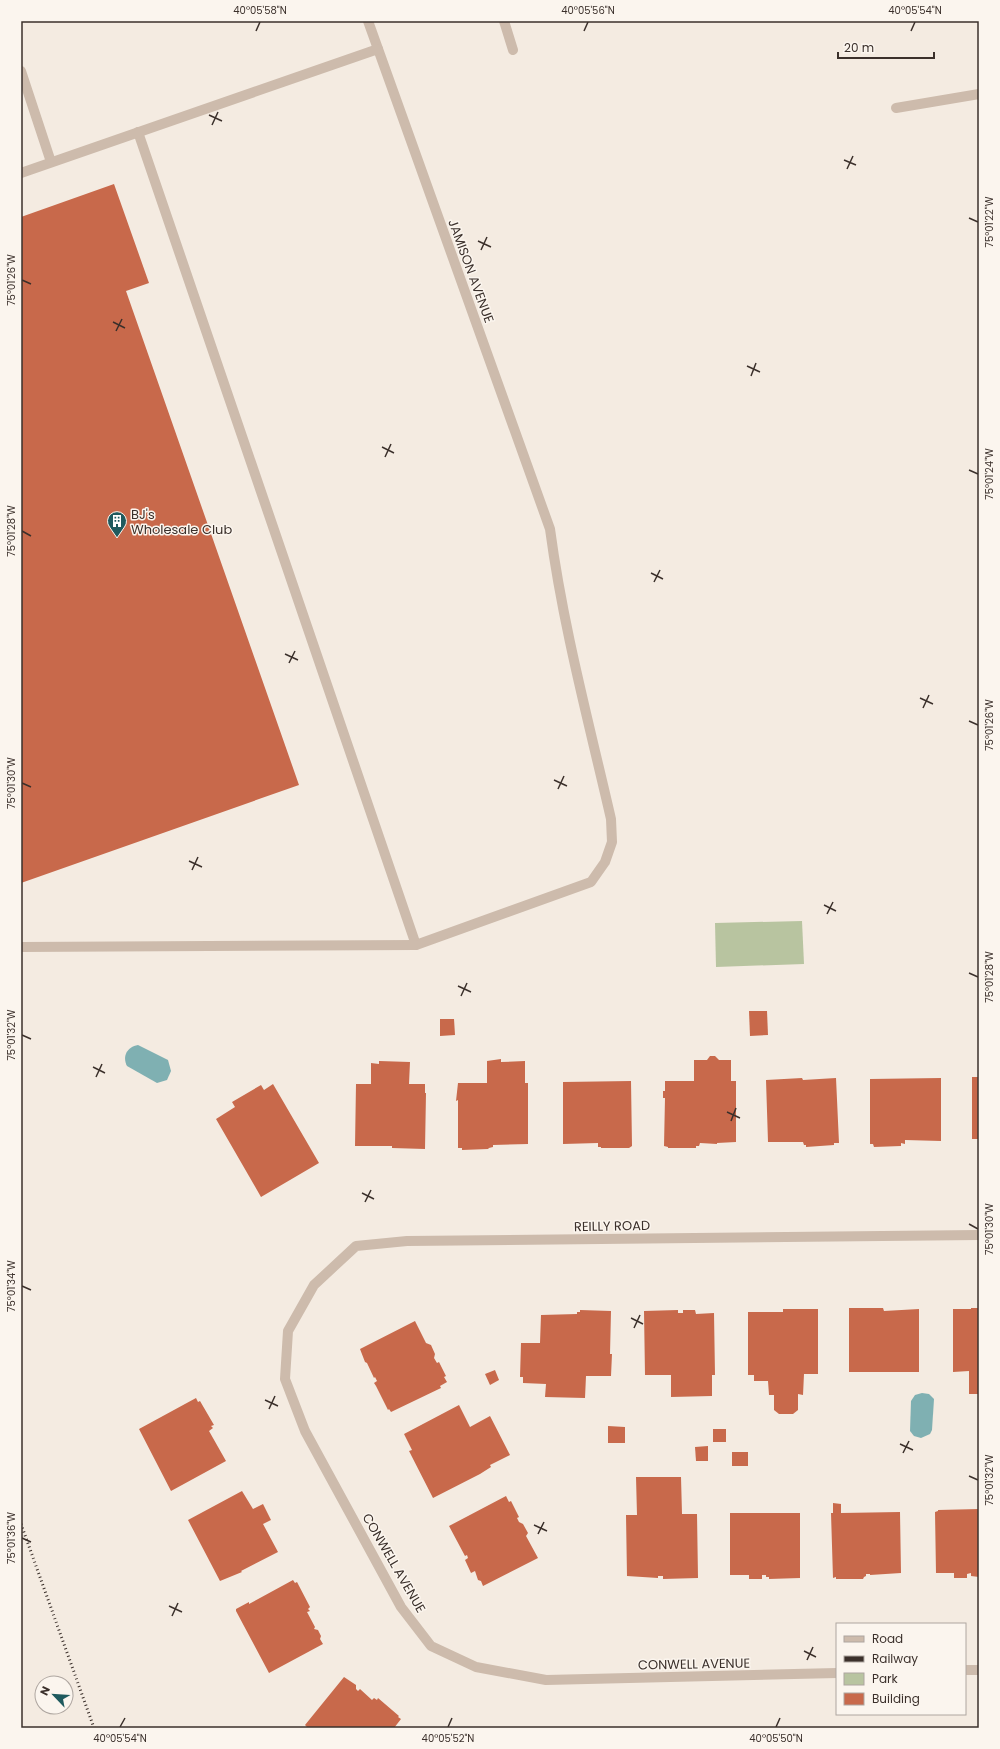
<svg xmlns="http://www.w3.org/2000/svg" width="1000" height="1749" viewBox="0 0 1000 1749" font-family="Poppins,sans-serif">
<style>
.green{fill:#b8c4a0}
.water{fill:#7fb0b2}
.building{fill:#c8694b}
.lines{fill:none;stroke-linecap:round;stroke-linejoin:round}
.minor{stroke:#cdbbac;stroke-width:10}
.rail{stroke:#3b302b;stroke-width:3;stroke-dasharray:1 3;stroke-linecap:butt}
.ticks{fill:none;stroke:#3b302b;stroke-width:1.5}
.labels{text-anchor:middle;dominant-baseline:central;stroke-width:3;stroke-linejoin:round;paint-order:stroke}
.street-label{font-size:13px;fill:#3b302b;stroke:#fbf5ee}
.poi-label{font-size:13px;fill:#3b302b;stroke:#fbf5ee;text-anchor:start}
.neatline{fill:none;stroke:#3b302b;stroke-width:1.5}
.ticks-label{font-size:10px;text-anchor:middle;fill:#3b302b}
</style>
<rect width="100%" height="100%" fill="#f4ebe1"/>
<path class="green" d="M802,921l2,43 -88,3 -1,-44z"/>
<g class="water">
<path d="M138,1045l30,15 3,11 -4,9 -10,3 -30,-17c-5,-10 0,-19 11,-21z"/>
<path d="M922,1393l7,1 5,5 -2,31 -2,4 -9,4 -7,-2 -4,-5 1,-30 4,-6z"/>
</g>
<g class="building">
<path d="M114,184l35,99 -23,8 173,494 -278,98v-666z"/>
<path d="M749,1011h18l1,24 -18,1z"/>
<path d="M440,1019h14l1,16 -15,1z"/>
<path d="M710,1056h5l4,4h12v21h5v61l-19,1v1l-17,-1 -1,3h-3v2h-28v-1l-4,-1 1,-48h-2v-7h2v-10h29v-21h13z"/>
<path d="M501,1059v3l24,-1v22h3v61l-35,1v2l-4,1 -1,1 -26,1v-2h-4v-48l-2,1 2,-18h29v-22z"/>
<path d="M379,1061l31,1 -1,22h16v9h1l-1,56 -33,-1v-2h-37l1,-62h15v-21l8,1z"/>
<rect x="972" y="1077" width="7" height="62"/>
<path d="M802,1078l1,2 33,-2 3,65h-5v2l-28,2v-2h-2l-1,-3h-35l-2,-62z"/>
<path d="M941,1078v63l-36,-1v4l-4,-1v3l-27,1 -1,-3h-3v-65z"/>
<path d="M631,1081l1,65 -3,2h-28v-1h-3v-4l-35,1v-62z"/>
<path d="M273,1084l46,79 -58,34 -45,-78 19,-12 -3,-5 29,-17 3,5z"/>
<path d="M849,1308h34l1,3 35,-2v63h-70z"/>
<path d="M971,1308h8v86h-10v-23l-16,1v-63h18z"/>
<path d="M783,1309h35v65h-14l-1,21 -5,-1v16l-5,4h-14l-5,-4v-15h-5l-1,-14h-14v-6h-6v-63h35z"/>
<path d="M580,1310l31,1 -1,43h2l-1,22h-25l-1,22 -40,-1 1,-13 -23,-1v-6h-3l1,-34h19l1,-28 36,-1v-2h3z"/>
<path d="M678,1310v3h5v-3h12l1,4 18,-1 1,62h-3v21l-41,1v-22h-26l-1,-64z"/>
<path d="M415,1321l11,22 5,2 4,9 -1,4 3,5 2,-1 7,14 -2,1 3,5 -7,4 1,2 -50,24 -2,-3 -1,1 -12,-24 -2,-3 3,-2 -2,-4 -1,1 -7,-15 -2,-1 -5,-13z"/>
<path d="M495,1370l4,10 -9,5 -5,-11z"/>
<path d="M196,1398l2,4 2,-1 14,24 -3,1 2,2 -4,3 17,30 -55,30 -32,-62z"/>
<path d="M459,1405l11,22 20,-11 20,39 -20,10 1,2 -11,7 -47,24 -24,-47 3,-1 -8,-16z"/>
<path d="M608,1426l17,1v16h-17z"/>
<rect x="713" y="1429" width="13" height="13"/>
<path d="M708,1446v15h-12l-1,-14z"/>
<rect x="732" y="1452" width="16" height="14"/>
<path d="M636,1477h45l1,37h15l1,64 -35,1v-3h-5v2l-31,-2 -1,-61h11z"/>
<path d="M242,1491l11,18 10,-5 8,16 -8,4 15,28 -37,19 1,1 -22,9 -32,-61z"/>
<path d="M506,1496l3,6 2,-1 8,16 -2,1 2,4 4,2 5,9 -2,3 12,22 -55,28 -2,-5 -3,-1 -3,-9 -4,2 -6,-13 3,-2 -1,-3 -2,1 -16,-30z"/>
<path d="M833,1503l8,1v9l59,-1 1,61 -31,2v-1h-4v2l-2,1 -1,2h-27v-2l-3,1 -2,-65h2z"/>
<path d="M979,1509v68l-8,-1v-3l-4,1v4h-13v-5h-18l-1,-61 3,-1v-1z"/>
<path d="M730,1513h70v65l-31,1v-2h-3v-2h-4v4h-13v-4h-19z"/>
<path d="M293,1580l2,3 2,-1 13,25 -2,2 2,2 -3,1 8,15 -1,2 4,1 3,6 -1,3 3,5 -54,29 -33,-62v-2l13,-7v2z"/>
<path d="M344,1677l12,8v4l2,2 2,-2 12,11 2,-2 3,2 1,-2 21,18 -1,1 3,2 -7,9h-86l-3,-3z"/>
</g>
<g class="lines">
<g class="minor">
<path d="M504,21l9,29"/>
<path d="M21,71l30,91"/>
<path d="M896,108l83,-14"/>
<path d="M138,132l278,813 175,-63 14,-20 7,-20 -1,-23c-22,-96 -48,-192 -61,-290l-182,-508"/>
<path d="M21,173l357,-124"/>
<path d="M21,947l395,-2"/>
<path d="M965,1670h14"/>
<path d="M837,1673l-291,7 -70,-13 -45,-21 -30,-39 -96,-176 -20,-52 3,-48 26,-46 42,-39 51,-5 572,-6"/>
</g>
<path class="rail" d="M21,1524l73,204"/>
</g>
<path class="ticks" d="M256,31l4,-9M584,31l4,-9M911,31l4,-9M209,115l13,6M212,125l6,-13M844,160l12,5M847,169l6,-13M969,218l9,4M478,241l13,6M481,250l6,-13M22,280l9,4M113,322l12,6M116,331l6,-12M747,366l13,6M751,376l5,-13M382,447l12,6M385,457l6,-13M969,470l9,4M22,531l9,5M651,573l12,6M654,582l6,-12M285,654l13,6M289,663l6,-12M920,698l13,6M923,708l6,-13M969,721l9,4M554,780l13,6M22,783l9,4M558,789l6,-13M189,861l13,6M192,870l6,-13M824,905l12,6M827,914l6,-12M969,973l9,4M458,986l13,6M461,996l6,-13M22,1035l9,4M93,1067l12,6M96,1077l6,-13M727,1112l13,6M731,1121l5,-13M362,1193l12,6M365,1202l6,-12M969,1224l9,5M22,1286l9,4M631,1318l12,6M634,1328l6,-13M265,1400l13,6M269,1409l6,-13M900,1444l13,6M903,1453l6,-12M969,1476l9,4M534,1525l13,6M538,1534l6,-12M22,1538l9,4M169,1606l13,6M172,1616l6,-13M804,1651l12,6M807,1660l6,-13M120,1727l5,-9M448,1727l4,-9M776,1727l4,-9"/>
<defs>
<symbol id="building-pin" viewBox="-11 -11 22 30"><path d="M0 17L-7.5 6A9.5 9.5 0 1 1 7.5 6Z" fill="#1f5a5e" stroke="#fbf5ee"/><path d="M-4-6H4V6H1V3H-1V6H-4ZM-2.5-4.3h1.7v1.8h-1.7ZM.8-4.3h1.7v1.8H.8ZM-2.5-1h1.7V.8h-1.7ZM.8-1h1.7V.8H.8Z" fill="#fff"/></symbol>
</defs>
<g fill-rule="evenodd">
<use href="#building-pin" x="106" y="510" width="22" height="30"/>
</g>
<g class="labels">
<g class="street-label">
<text transform="translate(471 271) rotate(70)">JAMISON AVENUE</text>
<text transform="translate(612 1226) rotate(-1)">REILLY ROAD</text>
<text transform="translate(394 1563) rotate(60)">CONWELL AVENUE</text>
<text transform="translate(694 1664) rotate(-1)">CONWELL AVENUE</text>
</g>
<g class="poi-label">
<text x="131" y="514">BJ's<tspan x="131" dy="15">Wholesale Club</tspan></text>
</g>
</g>
<rect width="1000" height="1749" fill="none" stroke="#fbf5ee" stroke-width="44"/>
<rect x="836" y="1623" width="130" height="92" fill="#fbf5ee" stroke="#aea6a0"/>
<rect x="844" y="1636" width="20" height="6" fill="#cdbbac" stroke="#aea6a0"/>
<text x="872" y="1643" font-size="12" fill="#3b302b">Road</text>
<rect x="844" y="1656" width="20" height="6" fill="#3b302b" stroke="#aea6a0"/>
<text x="872" y="1663" font-size="12" fill="#3b302b">Railway</text>
<rect x="844" y="1673" width="20" height="12" fill="#b8c4a0" stroke="#aea6a0"/>
<text x="872" y="1683" font-size="12" fill="#3b302b">Park</text>
<rect x="844" y="1693" width="20" height="12" fill="#c8694b" stroke="#aea6a0"/>
<text x="872" y="1703" font-size="12" fill="#3b302b">Building</text>
<g transform="translate(54 1695) rotate(295)"><circle r="19" fill="#fbf5ee" stroke="#aea6a0"/>
<path d="M0-3L7 15L0 10L-7 15Z" fill="#1f5a5e"/>
<text y="-6" font-size="11" font-weight="bold" text-anchor="middle" fill="#3b302b">N</text>
</g>
<path d="M838 52v6h96v-6" fill="none" stroke="#3b302b" stroke-width="2"/>
<text x="844" y="52" font-size="12" fill="#3b302b" stroke="#fbf5ee" stroke-width="3" paint-order="stroke">20 m</text>
<rect x="22" y="22" width="956" height="1705" class="neatline"/>
<g class="ticks-label">
<text x="260" y="14">40°05'58"N</text>
<text x="588" y="14">40°05'56"N</text>
<text x="915" y="14">40°05'54"N</text>
<text transform="translate(989 222) rotate(-90)" y="4">75°01'22"W</text>
<text transform="translate(11 280) rotate(-90)" y="4">75°01'26"W</text>
<text transform="translate(989 474) rotate(-90)" y="4">75°01'24"W</text>
<text transform="translate(11 531) rotate(-90)" y="4">75°01'28"W</text>
<text transform="translate(989 725) rotate(-90)" y="4">75°01'26"W</text>
<text transform="translate(11 783) rotate(-90)" y="4">75°01'30"W</text>
<text transform="translate(989 977) rotate(-90)" y="4">75°01'28"W</text>
<text transform="translate(11 1035) rotate(-90)" y="4">75°01'32"W</text>
<text transform="translate(989 1229) rotate(-90)" y="4">75°01'30"W</text>
<text transform="translate(11 1286) rotate(-90)" y="4">75°01'34"W</text>
<text transform="translate(989 1480) rotate(-90)" y="4">75°01'32"W</text>
<text transform="translate(11 1538) rotate(-90)" y="4">75°01'36"W</text>
<text x="120" y="1742">40°05'54"N</text>
<text x="448" y="1742">40°05'52"N</text>
<text x="776" y="1742">40°05'50"N</text>
</g>
</svg>
